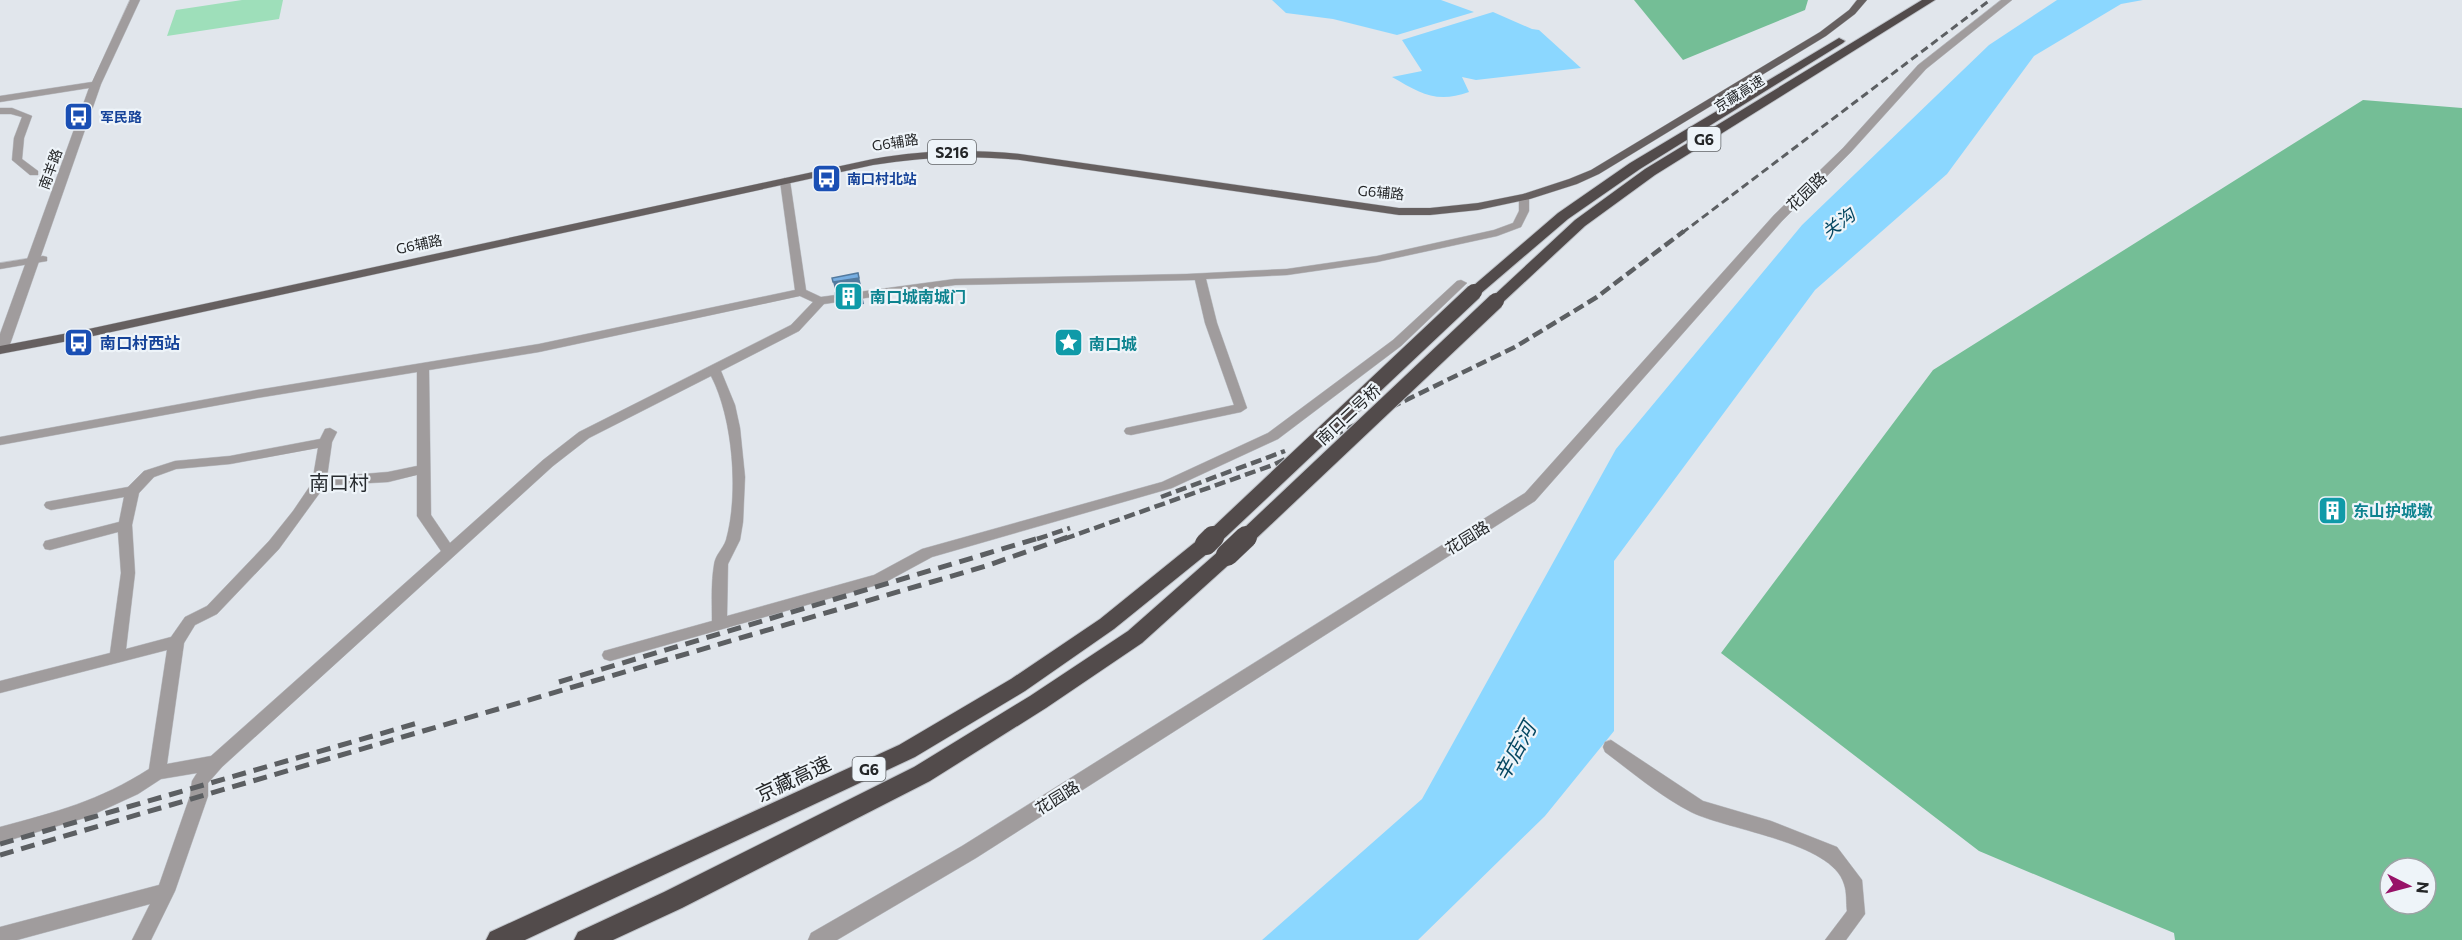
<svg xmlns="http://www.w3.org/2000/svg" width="2462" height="940" viewBox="0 0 2462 940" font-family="Commissioner,'Noto Sans SC',sans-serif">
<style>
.green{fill:#9edfba}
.forest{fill:#74be96;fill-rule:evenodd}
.water{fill:#8bd7ff}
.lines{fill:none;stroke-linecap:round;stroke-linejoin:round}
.minor-casing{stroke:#bfc3c9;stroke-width:1}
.tertiary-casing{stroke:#bfc3c9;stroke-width:1}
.primary-casing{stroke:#bfc3c9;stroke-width:1}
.motorway-casing{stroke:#bfc3c9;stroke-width:2}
.minor{fill:#a09c9d;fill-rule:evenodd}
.tertiary{fill:#a09c9d;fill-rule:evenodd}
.primary{fill:#666060;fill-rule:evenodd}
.motorway{fill:#524b4b;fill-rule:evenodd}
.rail-far2{stroke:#5c5f62;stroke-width:3;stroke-dasharray:8 4.5;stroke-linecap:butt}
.rail-far1{stroke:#5c5f62;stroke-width:4.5;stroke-dasharray:11 5;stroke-linecap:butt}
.rail{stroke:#5c5f62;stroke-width:5;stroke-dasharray:14 8;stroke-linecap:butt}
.motorway-bridge-far1-casing{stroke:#bfc3c9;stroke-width:18;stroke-linecap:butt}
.motorway-bridge-casing{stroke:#bfc3c9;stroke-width:23;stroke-linecap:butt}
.motorway-bridge-far1{stroke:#524b4b;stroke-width:16}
.motorway-bridge{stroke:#524b4b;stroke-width:22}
.shaded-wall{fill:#537a9e}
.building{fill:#77aee1;stroke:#537a9e;stroke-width:1.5}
.labels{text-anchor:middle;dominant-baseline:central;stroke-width:4.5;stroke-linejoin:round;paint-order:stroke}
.far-street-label{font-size:14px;fill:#242628;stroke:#eef4f9}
.far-transit-label{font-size:14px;font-weight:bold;fill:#164399;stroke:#eef4f9;text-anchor:start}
.shield{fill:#eef4f9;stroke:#616467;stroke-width:1.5}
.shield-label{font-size:15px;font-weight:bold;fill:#242628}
.street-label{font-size:16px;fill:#242628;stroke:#eef4f9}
.culture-label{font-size:16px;font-weight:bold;fill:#0d838f;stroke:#eef4f9;text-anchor:start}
.transit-label{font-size:16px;font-weight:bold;fill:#164399;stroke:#eef4f9;text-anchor:start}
.water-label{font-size:18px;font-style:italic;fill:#064862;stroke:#eef4f9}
.quarter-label{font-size:20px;fill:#292d31;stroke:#eef4f9}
.near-street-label{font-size:20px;fill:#242628;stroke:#eef4f9}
.near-water-label{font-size:21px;font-style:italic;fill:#064862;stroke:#eef4f9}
</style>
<rect width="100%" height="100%" fill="#e1e6ec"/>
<path class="green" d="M242,0h41l-4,19 -112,17 9,-26z"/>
<g class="forest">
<path d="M1634,0h174l-3,10 -122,50z"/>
<path d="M2363,100l99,8v832h-287l-1,-7 -195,-82 -258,-198 212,-283zM2390,868h36v36h-36z"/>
</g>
<g class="water">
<path d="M1272,0h169l33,12 -77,23 -64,-16 -47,-6z"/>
<path d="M2057,0h86l-22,4 -87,52 -87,118 -132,116 -201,271v170l-69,85 -127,124h-156l160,-141 194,-350 186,-224 187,-180z"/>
<path d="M1493,12l39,17 7,1 42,38 -105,12 -14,-3 7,15c-33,12 -49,1 -77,-15l30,-6 -20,-31z"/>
</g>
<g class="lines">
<defs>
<g id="minor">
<path d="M0,108h12l20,8 -8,22 -2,21 16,12v4h-8l-18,-15 2,-22 8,-21 -11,-3h-11z"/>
<path d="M785,178l5,3 16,109 15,7 134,-18 232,-5 100,-5 90,-13 117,-26 19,-7 6,-12v-14l5,-3 5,3v14l-8,16 -24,9 -120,26 -90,13 -81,4 11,44 30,85 -6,4 -110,23 -5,-1 -2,-3 2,-3 108,-23 -29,-82 -10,-43 -240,5 -131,19 -25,27 -78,40 14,34 5,23 5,49 -2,45 -3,18 -12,24 -1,52 147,-41 48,-26 240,-67 106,-49 125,-93 64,-59 4,-1 6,3 -66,63 -123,93 -106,49 -240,69 -48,26 -274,78 -6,-2 -2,-4 2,-4 108,-30c0,-19 -1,-38 2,-56 1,-10 9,-16 12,-25 13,-46 7,-122 -15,-164l-122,62 -36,28 -331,301 -14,16v13l-33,95 -24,49h-19l18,-36 -133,36h-17v-13l159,-42 31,-89 2,-15 5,-8 -36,6 -23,15 -50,23 -88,26v-16c56,-15 99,-26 149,-58l18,-119 -167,43v-12l110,-28 11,-80 -3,-41 -68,18 -5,-1 -2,-4 2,-4 74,-19 5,-25 -73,13 -5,-2 -2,-3 2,-3 82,-15 16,-16 31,-10 55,-5 90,-17 5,-10 5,-1 7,4 -5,10 -5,35 61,-5 29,-6v-94l-160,26 -257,47v-8l257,-47 282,-46 256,-54 -15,-109zM800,296l13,6 -22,23 -212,107 -36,28 -93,83 -19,-28 -2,-145 110,-18zM318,448l-6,35 -19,28 -24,30 -62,65 -22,11 -14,20 -45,12 9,-76 -3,-48 7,-32 15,-16 22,-8 54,-5zM417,475v41l24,35 -230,205 -44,8 17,-121 11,-18 22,-11 62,-65 45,-62 10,-2 54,-3z"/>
<path d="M43,256l4,1v4l-47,8v-6z"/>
<path d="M1611,740l92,61 68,20 66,26 25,33 3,34 -19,26h-21l22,-29c-1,-8 0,-19 -3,-27 -12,-42 -117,-54 -153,-72 -31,-16 -58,-39 -86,-60l-2,-5 2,-5z"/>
</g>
<g id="tertiary">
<path d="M130,0h10l-39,84 -93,266 -8,4v-20l89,-246 -89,14v-6l92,-14z"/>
<path d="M2001,0h11l-86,69 -75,83 -69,69 -247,280 -559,357 -139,82h-29l3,-7 151,-87 563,-353 249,-278 69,-67 75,-83z"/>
</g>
<path id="primary" d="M1857,0h10l-12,14 -29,22 -227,138 -22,10 -47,15 -52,11 -48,5h-31l-379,-55c-50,-5 -98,-3 -147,5l-789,173 -84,16v-8l84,-16 789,-171c49,-9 97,-10 147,-5l379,54h31l48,-5 45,-9 46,-15 22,-9 229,-138 29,-22z"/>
<g id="motorway">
<path d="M1922,0h13l-280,175 -70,51 -84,78h-10l-3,-3 3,-3 84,-78 70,-51z"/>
<path d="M1839,38l6,3 -2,2 -203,126 -72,50 -89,76 -5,2 -8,-5 92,-79 72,-50z"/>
<path d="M1206,537l7,2 3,5 -3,5 -99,80 -89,62 -110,66 -390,183h-39l4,-8 409,-187 112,-66 89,-60 99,-80z"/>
<path d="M1227,548l7,2 3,5 -3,5 -92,83 -96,65 -116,73 -248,127 -69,32h-39l4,-8 86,-40 250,-125 116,-71 98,-65 92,-81z"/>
</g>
</defs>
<use href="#minor" class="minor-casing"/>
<use href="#tertiary" class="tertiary-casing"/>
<use href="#primary" class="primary-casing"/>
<use href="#motorway" class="motorway-casing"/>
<use href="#minor" class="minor"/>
<use href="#tertiary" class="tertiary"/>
<use href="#primary" class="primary"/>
<use href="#motorway" class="motorway"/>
<path class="rail-far2" d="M1682,233l308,-233"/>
<g class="rail-far1">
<path d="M1161,497l124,-46"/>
<path d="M1037,539l33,-11"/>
<path d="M1064,539l209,-74 242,-118 82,-50 87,-66"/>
</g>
<g class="rail">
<path d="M559,682l483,-145"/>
<path d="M0,844l421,-122"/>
<path d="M0,855l986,-289 82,-29"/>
</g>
<defs>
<g id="motorway-bridge-far1">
<path d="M1212,539l262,-247"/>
<path d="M1244,539l252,-238"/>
</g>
<g id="motorway-bridge">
<path d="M1206,544l7,-7"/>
<path d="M1227,555l19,-18"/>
</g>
</defs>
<use href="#motorway-bridge-far1" class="motorway-bridge-far1-casing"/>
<use href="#motorway-bridge" class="motorway-bridge-casing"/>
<use href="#motorway-bridge-far1" class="motorway-bridge-far1"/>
<use href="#motorway-bridge" class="motorway-bridge"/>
</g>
<g class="shaded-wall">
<path d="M858,273l4,16 -26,4 -3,-11z"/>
<path d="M861,290l3,14 -26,4 -3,-11z"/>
</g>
<g class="building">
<path d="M858,273l1,5 -26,4 -1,-4z"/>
<path d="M861,290v3l-26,4v-4z"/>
</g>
<defs>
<symbol id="bus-square" viewBox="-11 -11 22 22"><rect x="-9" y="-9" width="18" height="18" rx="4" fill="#1a4fb4" stroke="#eef4f9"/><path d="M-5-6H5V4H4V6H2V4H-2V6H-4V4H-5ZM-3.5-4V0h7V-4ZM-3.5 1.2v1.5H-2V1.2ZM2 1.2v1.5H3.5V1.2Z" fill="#fff"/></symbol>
<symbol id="building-square" viewBox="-11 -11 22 22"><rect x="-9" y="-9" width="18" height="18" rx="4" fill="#0f9aa8" stroke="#eef4f9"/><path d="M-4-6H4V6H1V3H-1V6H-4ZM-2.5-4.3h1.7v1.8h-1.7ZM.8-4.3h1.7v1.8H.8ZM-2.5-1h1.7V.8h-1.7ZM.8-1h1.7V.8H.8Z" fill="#fff"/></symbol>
<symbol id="sight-square" viewBox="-11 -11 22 22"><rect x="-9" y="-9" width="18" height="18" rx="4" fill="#0f9aa8" stroke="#eef4f9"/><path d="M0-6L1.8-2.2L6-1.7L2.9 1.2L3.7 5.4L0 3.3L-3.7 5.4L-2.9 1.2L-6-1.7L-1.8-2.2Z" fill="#fff"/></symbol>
</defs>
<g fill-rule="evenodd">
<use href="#bus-square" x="62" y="100" width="33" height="33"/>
<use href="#bus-square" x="810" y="162" width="33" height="33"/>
<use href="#building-square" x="832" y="280" width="33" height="33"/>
<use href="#bus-square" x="62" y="326" width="33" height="33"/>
<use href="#sight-square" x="1052" y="326" width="33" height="33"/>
<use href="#building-square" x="2316" y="494" width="33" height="33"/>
</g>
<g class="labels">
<g class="far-street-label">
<text transform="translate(1739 93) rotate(-32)">京藏高速</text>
<text transform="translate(895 142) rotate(-9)">G6辅路</text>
<text transform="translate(50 169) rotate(-70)">南羊路</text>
<text transform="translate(1381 192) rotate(5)">G6辅路</text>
<text transform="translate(419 244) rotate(-12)">G6辅路</text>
</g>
<g class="far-transit-label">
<text x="100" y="116">军民路</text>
<text x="847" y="178">南口村北站</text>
</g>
<g class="shield">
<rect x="1687.5" y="127" width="33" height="24" rx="4.5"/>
<rect x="928" y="140" width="48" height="24" rx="4.5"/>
<rect x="852.5" y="757" width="33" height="24" rx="4.5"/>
</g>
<g class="shield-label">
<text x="1704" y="139">G6</text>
<text x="952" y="152">S216</text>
<text x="869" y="769">G6</text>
</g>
<g class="street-label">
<text transform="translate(1806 191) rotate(-44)">花园路</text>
<text transform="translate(1348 414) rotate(-43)">南口二号桥</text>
<text transform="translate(1467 537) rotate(-32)">花园路</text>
<text transform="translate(1057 797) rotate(-32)">花园路</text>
</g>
<g class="culture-label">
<text x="870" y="296">南口城南城门</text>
<text x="1089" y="343">南口城</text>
<text x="2353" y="510">东山护城墩</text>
</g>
<g class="transit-label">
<text x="100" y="342">南口村西站</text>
</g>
<g class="water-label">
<text transform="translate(1838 223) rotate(-37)">关沟</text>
</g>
<g class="quarter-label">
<text x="339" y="482">南口村</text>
</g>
<g class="near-street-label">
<text transform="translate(793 778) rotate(-25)">京藏高速</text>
</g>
<g class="near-water-label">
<text transform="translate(1514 751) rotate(-61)">辛店河</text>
</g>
</g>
<g transform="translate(2408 886) rotate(96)"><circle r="28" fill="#eef4f9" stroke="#9da2a5" stroke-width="1.5"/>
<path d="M0-4.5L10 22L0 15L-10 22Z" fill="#971268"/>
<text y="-9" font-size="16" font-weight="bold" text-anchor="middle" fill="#242628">N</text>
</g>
</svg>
